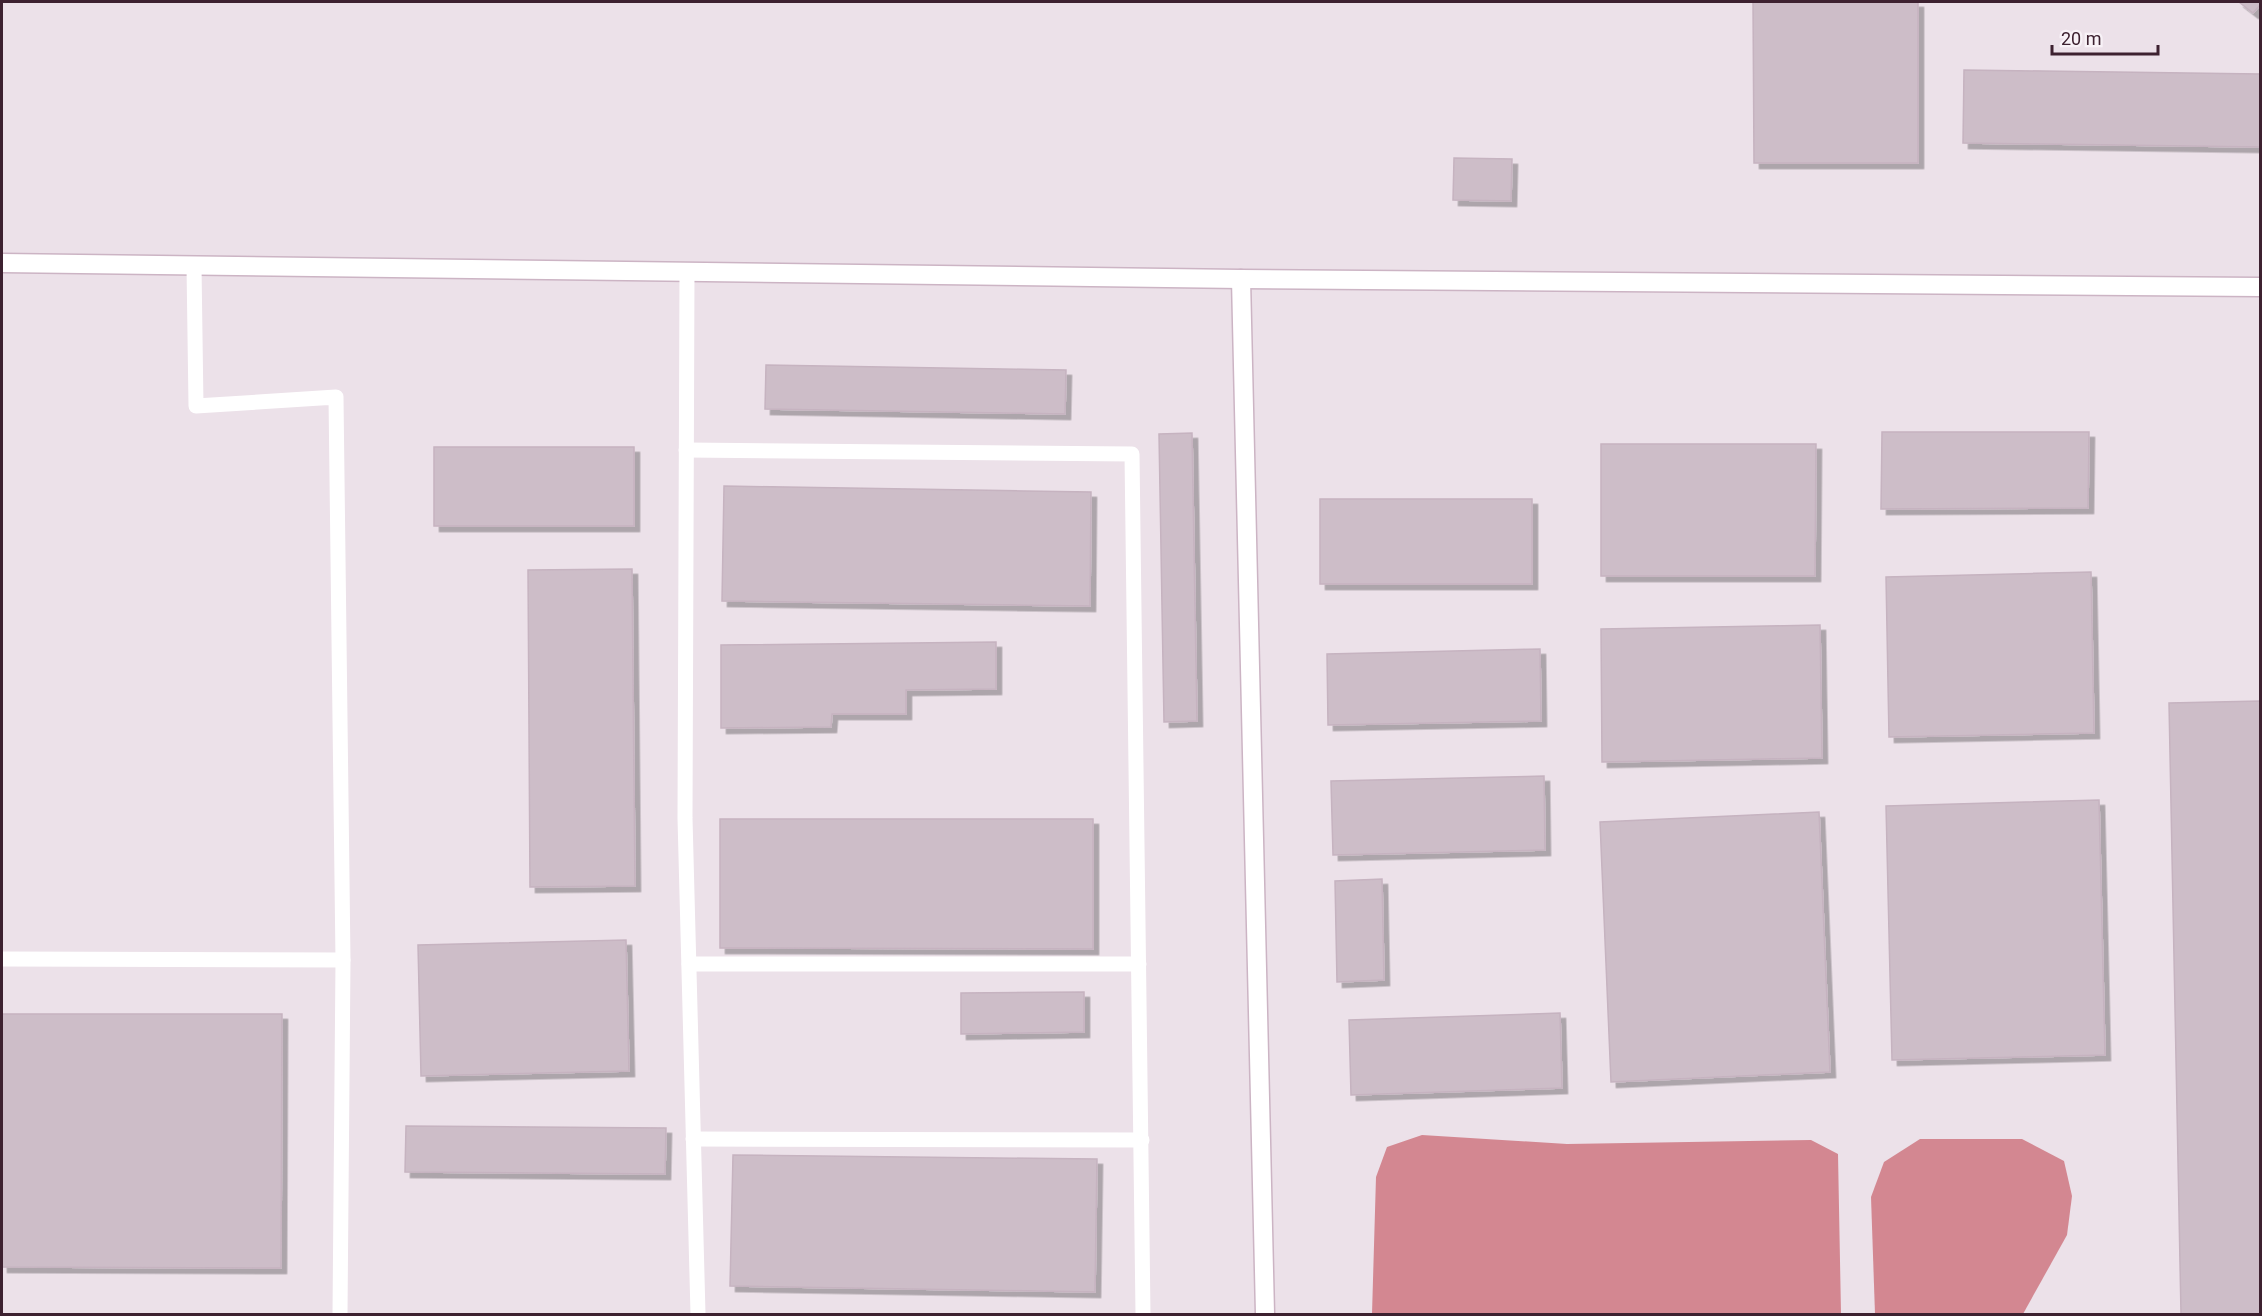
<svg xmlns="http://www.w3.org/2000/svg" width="2262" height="1316" viewBox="0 0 2262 1316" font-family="Roboto,sans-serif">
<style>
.water{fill:#d38791}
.building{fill:#cdbdc8;stroke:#c6b3c0;stroke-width:1.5;filter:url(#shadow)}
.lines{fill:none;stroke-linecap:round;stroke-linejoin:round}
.secondary-casing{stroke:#ccb4c4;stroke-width:21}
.lane{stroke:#fff;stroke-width:15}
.secondary{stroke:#fff;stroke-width:18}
</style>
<defs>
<filter id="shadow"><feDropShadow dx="5.5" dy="5.5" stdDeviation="0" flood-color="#0004"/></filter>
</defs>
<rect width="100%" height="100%" fill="#ece1e9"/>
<g class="water">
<path d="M1422,1135l145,9 244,-4 27,14 3,160h-469l4,-137 11,-30z"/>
<path d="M1920,1139h102l42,22 8,35 -5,39 -44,79h-148l-4,-117 13,-35z"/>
</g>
<g class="building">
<path d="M1753,2h165v161h-164z"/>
<path d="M2239,2h21v3l-7,8z"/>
<path d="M1964,70l296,4v73l-297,-4z"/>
<path d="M1454,158l58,1 -1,42 -58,-1z"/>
<path d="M766,365l300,5 -1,44 -300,-5z"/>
<path d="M1882,432h207l-1,76 -207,1z"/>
<path d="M1192,433l5,288 -33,1 -5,-288z"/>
<path d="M1601,444h215l-1,132h-214z"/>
<rect x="434" y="447" width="200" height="79"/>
<path d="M724,486l367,6 -1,114 -368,-5z"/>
<rect x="1320" y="499" width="212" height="85"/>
<path d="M632,569l3,317 -105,1 -2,-317z"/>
<path d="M2091,572l3,161 -205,4 -3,-160z"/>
<path d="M1820,625l2,133 -220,4 -1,-133z"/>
<path d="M996,642v47l-90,1v24h-74l-1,13 -110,1v-83z"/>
<path d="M1540,649l1,72 -213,4 -1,-71z"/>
<path d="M2260,701v613h-79l-12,-611z"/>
<path d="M1544,776l1,74 -212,5 -2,-74z"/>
<path d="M2099,800l6,255 -213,5 -6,-254z"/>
<path d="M1819,812l11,260 -219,10 -11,-260z"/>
<path d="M720,819h373v130l-373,-1z"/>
<path d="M1382,879l2,101 -47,2 -2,-101z"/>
<path d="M626,940l3,131 -208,5 -3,-131z"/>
<path d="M1084,992v40l-123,2v-41z"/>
<path d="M1560,1013l2,75 -211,7 -2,-75z"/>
<path d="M2,1014h280l-1,254 -279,-1z"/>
<path d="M406,1126l260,2 -1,46 -260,-2z"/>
<path d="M733,1155l364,4 -2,133 -365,-6z"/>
</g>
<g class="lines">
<defs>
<g id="secondary">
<path d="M2,263l1239,16 1019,8"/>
<path d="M1241,279l24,1035"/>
</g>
</defs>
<use href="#secondary" class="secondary-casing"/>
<g class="lane">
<path d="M194,266l2,140 140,-9 7,563 -3,354"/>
<path d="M687,272l-2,546 13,496"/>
<path d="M686,450l446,4 11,860"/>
<path d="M2,959l341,1"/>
<path d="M689,964h450"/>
<path d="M693,1139l449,1"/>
</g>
<use href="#secondary" class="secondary"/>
</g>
<rect width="2262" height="1316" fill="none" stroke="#3d2130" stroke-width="6"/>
<path d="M2052 45v9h106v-9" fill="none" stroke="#3d2130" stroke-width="3"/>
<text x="2061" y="45" font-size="18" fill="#3d2130" stroke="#f8f2f7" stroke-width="4.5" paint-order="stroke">20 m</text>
</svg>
